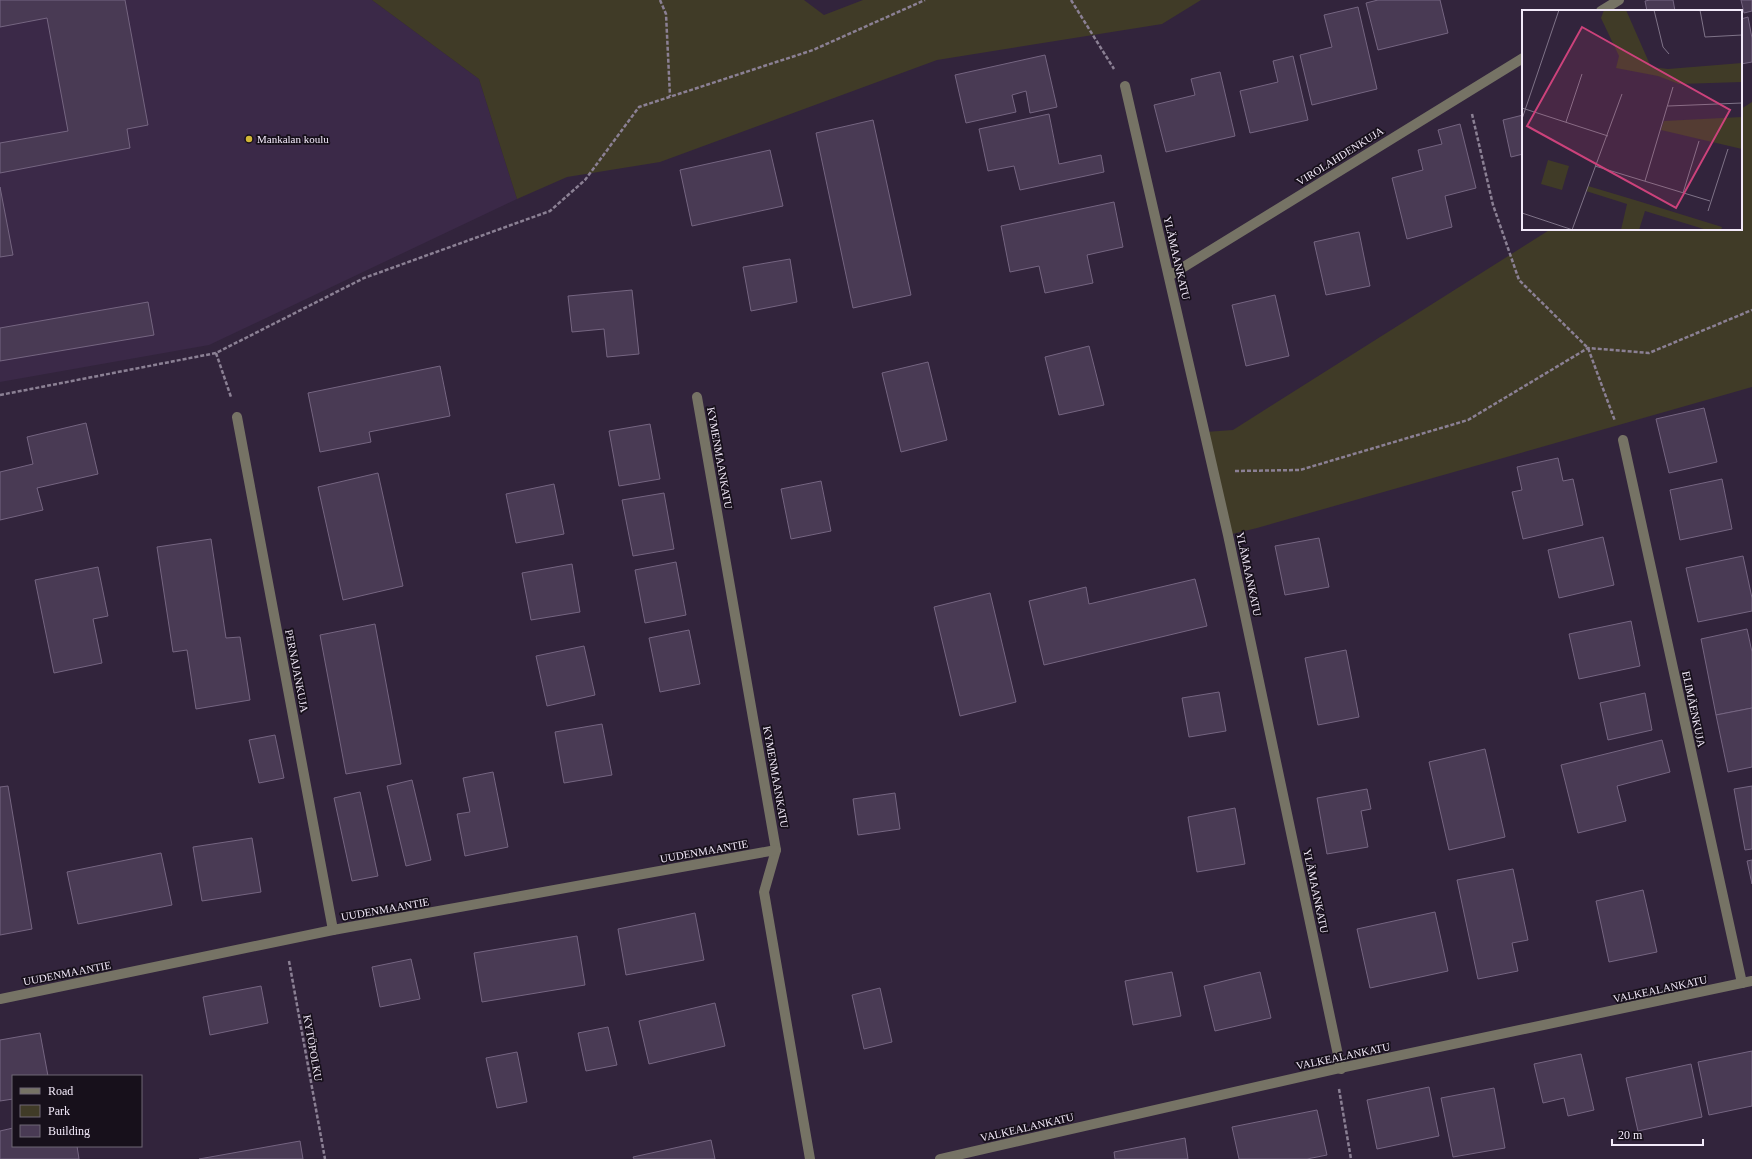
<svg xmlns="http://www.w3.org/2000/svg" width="1752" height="1159" viewBox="0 0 1752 1159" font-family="Georgia,serif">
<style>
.built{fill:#3b2948}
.green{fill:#403b27}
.building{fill:#493a54;stroke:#756581}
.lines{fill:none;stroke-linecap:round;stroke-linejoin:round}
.path{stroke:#8b8094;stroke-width:2.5;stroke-dasharray:4 2;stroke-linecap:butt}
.minor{stroke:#767365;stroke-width:10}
.poi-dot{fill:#d2b736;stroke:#17101b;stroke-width:1.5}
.labels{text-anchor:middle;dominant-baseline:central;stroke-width:3.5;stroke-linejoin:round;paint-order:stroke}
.poi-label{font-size:11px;fill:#f3eafa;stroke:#17101b;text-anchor:start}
.street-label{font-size:11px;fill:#f3eafa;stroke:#17101b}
.inset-road{fill:none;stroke:#7f7388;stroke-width:1}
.view{fill:#cc427b;fill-opacity:0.15;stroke:#cc427b;stroke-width:2}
.inset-edge{fill:none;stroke:#f3eafa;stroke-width:2}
</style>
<rect width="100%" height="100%" fill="#32243c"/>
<path class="built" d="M0,0h372l107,79 38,120 -308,146 -209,37z"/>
<g class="green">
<path d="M372,0h432l20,15 39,-15h338l-39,24 -225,36 -277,102 -93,15 -50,22 -38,-120z"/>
<path d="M1752,102v285l-495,141 -29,7 -23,-103 28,-2 318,-201h190v-120z"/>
</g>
<g class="building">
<path d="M0,0h125l23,125 -21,4 3,19 -130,25v-30l68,-12 -21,-113 -47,9z"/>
<path d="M1378,0h62l8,33 -70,17 -12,-47z"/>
<path d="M1650,0h23l2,11h-28l-2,-10z"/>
<path d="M1741,0h11v11l-8,2z"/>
<path d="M1358,7l19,82 -65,16 -12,-50 32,-8 -8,-32z"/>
<path d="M1748,17l4,21v24l-11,2v-45z"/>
<path d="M1045,55l12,52 -27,6 -4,-22 -14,4 4,17 -50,11 -11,-48z"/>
<path d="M1293,56l15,64 -58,13 -10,-42 38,-9 -5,-21z"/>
<path d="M1220,72l15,64 -69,16 -12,-47 41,-10 -4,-16z"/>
<path d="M1049,114l10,50 42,-9 3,17 -84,18 -6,-24 -26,5 -9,-42z"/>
<path d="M1523,115v39l-12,3 -8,-37z"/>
<path d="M873,120l38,175 -58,13 -37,-175z"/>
<path d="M1460,124l16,64 -31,8 7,31 -45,12 -15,-61 31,-8 -5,-20 24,-6 -4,-14z"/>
<path d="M770,150l13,56 -91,20 -12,-56z"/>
<path d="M0,187l13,68 -13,2z"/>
<path d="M1114,202l9,45 -36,8 6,28 -48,10 -6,-27 -29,6 -9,-46z"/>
<path d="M1359,232l11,54 -44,9 -12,-53z"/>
<path d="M790,259l7,43 -46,9 -8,-44z"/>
<path d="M632,290l7,64 -32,3 -3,-28 -32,3 -4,-36z"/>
<path d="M1275,295l14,61 -43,10 -14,-61z"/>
<path d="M148,302l6,33 -154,26v-33z"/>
<path d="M1089,346l15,59 -45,10 -14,-58z"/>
<path d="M928,362l19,78 -46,12 -19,-79z"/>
<path d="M440,366l10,50 -81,16 2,10 -51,10 -12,-59z"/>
<path d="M1704,408l13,54 -48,11 -13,-54z"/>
<path d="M86,423l12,51 -61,14 6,22 -43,10v-48l33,-8 -6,-27z"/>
<path d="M650,424l10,55 -41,7 -10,-55z"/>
<path d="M1558,458l5,23 10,-2 10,46 -60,14 -11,-47 10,-2 -5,-23z"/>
<path d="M378,473l25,113 -60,14 -25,-113z"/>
<path d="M1722,479l10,50 -52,11 -10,-50z"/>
<path d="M821,481l10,50 -40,8 -10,-50z"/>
<path d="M554,484l10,50 -48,9 -10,-49z"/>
<path d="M664,493l10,56 -41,7 -11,-56z"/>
<path d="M1603,537l11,48 -55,13 -11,-48z"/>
<path d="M1319,538l10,49 -44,8 -10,-49z"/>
<path d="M211,539l15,99 14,-1 10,63 -54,9 -9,-59 -14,2 -16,-105z"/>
<path d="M1743,556l9,42v13l-54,11 -12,-54z"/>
<path d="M676,562l10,53 -41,8 -10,-53z"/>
<path d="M572,564l8,48 -49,8 -9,-47z"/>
<path d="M98,567l10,49 -15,3 9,44 -48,10 -19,-93z"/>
<path d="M1195,579l12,47 -163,39 -15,-64 57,-14 3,17z"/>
<path d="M990,593l26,109 -56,14 -26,-109z"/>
<path d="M1631,621l9,45 -61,13 -10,-45z"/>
<path d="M375,624l26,140 -55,10 -26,-139z"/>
<path d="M1747,629l5,23v56l-36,7 -15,-76z"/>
<path d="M689,630l11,54 -40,8 -11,-54z"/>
<path d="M584,646l11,49 -48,11 -11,-50z"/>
<path d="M1346,650l13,67 -41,8 -13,-67z"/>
<path d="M1219,692l7,39 -37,6 -7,-39z"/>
<path d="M1645,693l7,37 -44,10 -8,-37z"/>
<path d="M1752,708v59l-24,5 -12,-57z"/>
<path d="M602,724l10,51 -48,8 -9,-51z"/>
<path d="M275,735l9,43 -25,5 -10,-43z"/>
<path d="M1662,740l8,32 -53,14 9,35 -48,12 -17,-68z"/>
<path d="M1485,749l20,88 -56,13 -20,-88z"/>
<path d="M493,772l15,75 -43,9 -8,-42 13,-2 -7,-34z"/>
<path d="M412,780l19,80 -25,6 -19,-80z"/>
<path d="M8,786l24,143 -32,6v-148z"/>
<path d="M1752,786v63l-7,1 -11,-61z"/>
<path d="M1367,789l4,20 -10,2 7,36 -41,7 -10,-56z"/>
<path d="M360,792l18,84 -26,5 -18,-83z"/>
<path d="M895,793l5,36 -42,6 -5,-36z"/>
<path d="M1235,808l10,56 -48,8 -9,-55z"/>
<path d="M252,838l9,54 -59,9 -9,-54z"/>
<path d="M161,853l11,52 -94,19 -11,-52z"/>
<path d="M1752,860v24l-5,-23z"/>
<path d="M1513,869l15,71 -16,3 6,28 -40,8 -21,-99z"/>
<path d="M1643,890l14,62 -48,10 -13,-61z"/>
<path d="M1435,912l13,59 -78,17 -13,-59z"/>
<path d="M695,913l9,47 -78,15 -8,-46z"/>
<path d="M577,936l8,49 -103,17 -8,-49z"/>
<path d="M411,959l9,40 -40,8 -8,-40z"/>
<path d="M1172,972l9,44 -48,9 -8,-44z"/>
<path d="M1260,972l11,46 -56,13 -11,-45z"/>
<path d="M261,986l7,37 -58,12 -7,-38z"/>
<path d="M880,988l12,54 -28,7 -12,-54z"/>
<path d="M715,1003l10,43 -76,18 -10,-43z"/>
<path d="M608,1027l9,38 -31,6 -8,-38z"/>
<path d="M40,1033l8,43h-35v23l-13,2v-61z"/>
<path d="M1752,1051v55l-43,9 -11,-53z"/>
<path d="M517,1052l10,50 -30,6 -11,-50z"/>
<path d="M1581,1054l13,56 -26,6 -4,-18 -21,5 -9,-39z"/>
<path d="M1691,1064l11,53 -64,14 -12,-53z"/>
<path d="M1429,1087l10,49 -62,13 -10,-49z"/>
<path d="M1494,1088l11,60 -52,9 -12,-59z"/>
<path d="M1317,1110l10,45 -20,4h-68l-7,-32z"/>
<path d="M13,1128v18h64l2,13h-79v-28z"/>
<path d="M1185,1138l3,21h-73l-1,-7z"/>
<path d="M711,1140l4,19h-81l-1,-2z"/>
<path d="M300,1141l3,18h-104z"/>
</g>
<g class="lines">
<g class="path">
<path d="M660,0l6,14 4,82"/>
<path d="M1071,0l43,69"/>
<path d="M1472,114l21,91 26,75 69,68 27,73"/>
<path d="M216,353l15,44"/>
<path d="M0,395l216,-42 148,-75 186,-67 35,-31 54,-73 174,-57 112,-50"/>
<path d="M1235,471l65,-1 168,-50 120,-72 61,5 103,-43"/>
<path d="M289,961l36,198"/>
<path d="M1339,1089l12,70"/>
</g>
<g class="minor">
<path d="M1601,11l18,-11"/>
<path d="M1125,86l103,449 113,534"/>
<path d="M1169,276l354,-218"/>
<path d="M697,397l79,453 -12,42 46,267"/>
<path d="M237,417l96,513"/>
<path d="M1623,440l119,543"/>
<path d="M0,999l333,-69 443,-80"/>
<path d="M940,1159l395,-90 417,-88"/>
</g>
</g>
<circle class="poi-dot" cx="249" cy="139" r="4"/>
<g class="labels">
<g class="poi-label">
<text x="257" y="139">Mankalan koulu</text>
</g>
<g class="street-label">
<text transform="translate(1340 156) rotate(-32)">VIROLAHDENKUJA</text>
<text transform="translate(1177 258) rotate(77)">YLÄMAANKATU</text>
<text transform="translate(720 458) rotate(80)">KYMENMAANKATU</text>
<text transform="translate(1249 574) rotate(78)">YLÄMAANKATU</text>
<text transform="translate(297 671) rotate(79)">PERNAJANKUJA</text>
<text transform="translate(1694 709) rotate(78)">ELIMÄENKUJA</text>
<text transform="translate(776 777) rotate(80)">KYMENMAANKATU</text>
<text transform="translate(704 851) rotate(-10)">UUDENMAANTIE</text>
<text transform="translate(1316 891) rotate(78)">YLÄMAANKATU</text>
<text transform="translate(385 909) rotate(-10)">UUDENMAANTIE</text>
<text transform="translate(67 973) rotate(-11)">UUDENMAANTIE</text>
<text transform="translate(1660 989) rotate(-12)">VALKEALANKATU</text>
<text transform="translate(313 1048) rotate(80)">KYTÖPOLKU</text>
<text transform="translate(1343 1056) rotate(-12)">VALKEALANKATU</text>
<text transform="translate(1027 1127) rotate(-13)">VALKEALANKATU</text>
</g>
</g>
<g transform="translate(1522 10)">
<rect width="220" height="220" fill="#32243c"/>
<path d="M82,0h22l25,57 17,2 74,-6v19l-63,2 -21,-8 -42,-8 3,-12 -18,-38zM220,107v32l-81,-19 3,-9zM26,150l21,6 -7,24 -21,-6zM66,176l50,15 84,26 -1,3h-14l-62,-19 -6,19h-18l6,-26 -41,-13z" fill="#403b27"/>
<path class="inset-road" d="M132,0l9,37 6,7M178,0l5,27 37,-2M146,96l74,-3M0,98l86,28M0,109l37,-109M44,112l16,-48M73,156l115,35M123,171l28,-94M161,183l16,-52M186,201l20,-62M0,203l51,17M50,220l50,-136"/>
<path class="view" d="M60,17l148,83 -54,98 -149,-82z"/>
<rect width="220" height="220" class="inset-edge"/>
</g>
<rect x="12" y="1075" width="130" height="72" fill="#17101b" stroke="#6f6774"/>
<rect x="20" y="1088" width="20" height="6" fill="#767365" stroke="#6f6774"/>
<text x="48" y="1095" font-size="12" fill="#f3eafa">Road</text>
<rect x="20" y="1105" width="20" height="12" fill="#403b27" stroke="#6f6774"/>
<text x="48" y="1115" font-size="12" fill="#f3eafa">Park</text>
<rect x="20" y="1125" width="20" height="12" fill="#493a54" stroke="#6f6774"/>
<text x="48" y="1135" font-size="12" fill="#f3eafa">Building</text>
<path d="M1612 1139v6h91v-6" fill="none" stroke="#f3eafa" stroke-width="2"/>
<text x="1618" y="1139" font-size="12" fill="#f3eafa" stroke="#17101b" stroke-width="3" paint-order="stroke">20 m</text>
</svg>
